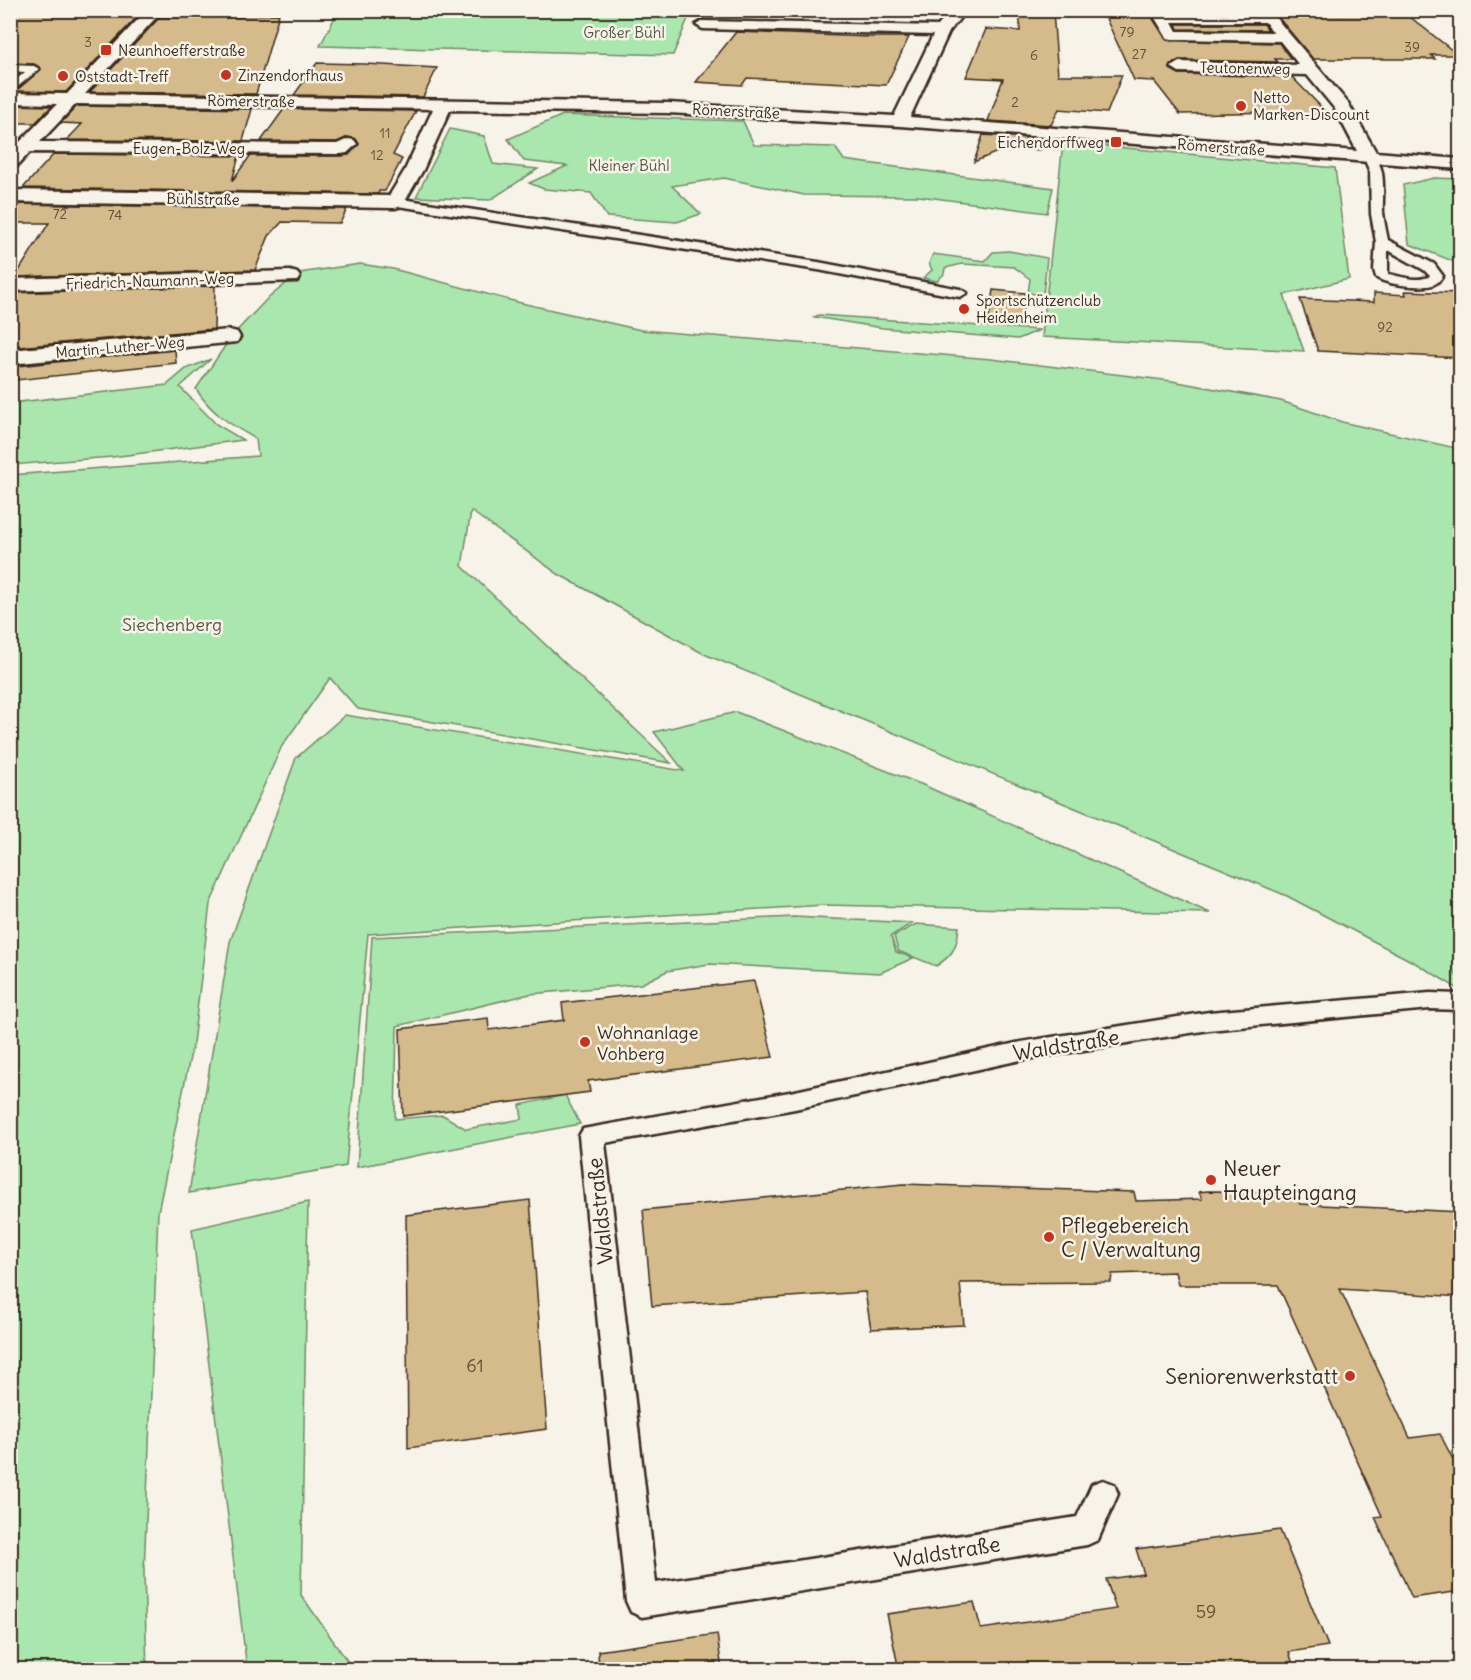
<svg xmlns="http://www.w3.org/2000/svg" width="1471" height="1680" viewBox="0 0 1471 1680" font-family="Delius,sans-serif">
<style>
.green{fill:#a9e7ae;stroke:#728866;stroke-width:1.5}
.building{fill:#d5bb8b;stroke:#3b2a1e;stroke-width:1.5}
.lines{fill:none;stroke-linecap:round;stroke-linejoin:round}
.service-casing{stroke:#3b2a1e;stroke-width:5}
.minor-casing{stroke:#3b2a1e;stroke-width:5}
.service{fill:#f7f3e8;fill-rule:evenodd}
.minor{fill:#f7f3e8;fill-rule:evenodd}
.poi-dot{fill:#c8321e;stroke:#f7f3e8;stroke-width:2}
.labels{text-anchor:middle;dominant-baseline:central;stroke-width:5;stroke-linejoin:round;paint-order:stroke}
.far-number-label{font-size:14px;fill:#624e39}
.far-park-label{font-size:15px;fill:#565942;stroke:#f7f3e8}
.far-poi-label{font-size:15px;fill:#3b2a1e;stroke:#f7f3e8;text-anchor:start}
.far-street-label{font-size:15px;fill:#3b2a1e;stroke:#f7f3e8}
.park-label{font-size:18px;fill:#565942;stroke:#f7f3e8}
.poi-label{font-size:18px;fill:#3b2a1e;stroke:#f7f3e8;text-anchor:start}
.near-number-label{font-size:18px;fill:#624e39}
.near-street-label{font-size:21px;fill:#3b2a1e;stroke:#f7f3e8}
.near-poi-label{font-size:21px;fill:#3b2a1e;stroke:#f7f3e8;text-anchor:start}
</style>
<rect width="100%" height="100%" fill="#f7f3e8"/>
<filter id="ink" filterUnits="userSpaceOnUse"><feTurbulence type="fractalNoise" baseFrequency=".0167" numOctaves="2"/><feDisplacementMap in="SourceGraphic" scale="12" xChannelSelector="R" yChannelSelector="G"/><feConvolveMatrix kernelMatrix="1 2 1 2 8 2 1 2 1" color-interpolation-filters="sRGB"/></filter>
<g filter="url(#ink)">
<g class="green">
<path d="M338,11v-1l361,1 -10,5 -16,39 -353,-9z"/>
<path d="M563,115l180,6 11,24 81,2 9,13 209,28 -6,25 -128,-17 -115,-1 -80,-17 -52,8 29,28 -24,8 -70,-5 -16,-24 -47,-4 -15,-6 38,-17 -43,-5 -16,-22z"/>
<path d="M450,129l34,7 9,28 45,5 -48,31 -74,-3z"/>
<path d="M1063,142l272,26 14,111 -65,16 20,56 -262,-14z"/>
<path d="M1434,178l26,1v85l-51,-20 -6,-59z"/>
<path d="M1009,251l38,7 -4,37 -15,-2 2,-14 -16,-12 -52,-3 -17,4 -1,6 -7,7 -14,-3 9,-8 -3,-7 4,-9 52,7 8,-9z"/>
<path d="M360,264l33,5 128,34 120,27 350,29 181,22 109,20 61,21 118,27v522l-6,1 6,9v9l-43,-26 -130,-68 -583,-242 -146,-80 -87,-63 -9,55 209,197 -313,-54 -28,-31 -48,68 -72,158 -17,139 -35,169 -14,362 3,95 -136,1v-1195l247,-19 -2,-17c-25,-14 -45,-26 -60,-50l35,-52 35,-37 33,-27z"/>
<path d="M819,315l221,15 -22,9 -135,-11 -69,-11z"/>
<path d="M211,359l-31,28 36,37 27,16 -131,17 -101,8v-62l156,-18 19,-16z"/>
<path d="M736,712l187,73 287,128 -386,-8 -456,29 -22,232 -157,27 41,-251 66,-184 49,-43 339,56 -30,-39z"/>
<path d="M794,917l118,6 -21,13 5,16 17,6 -33,15 -171,-9 -42,7 -26,13 -111,10 -133,32 -2,93 48,-4 23,14 56,-10 -2,-14 45,-10 15,29 -223,43 15,-230z"/>
<path d="M916,924l43,3c-2,21 -6,28 -23,39l-38,-15 -4,-15z"/>
<path d="M308,1202l-7,393 52,74h-106l-55,-440z"/>
</g>
<g class="building">
<path d="M10,10h53l-5,5h77l-3,3h4l-70,74 -50,-1 25,-22 -7,-5 -24,-1z"/>
<path d="M1108,10h192l4,4 101,-1 53,42h-27l4,4h-122l-35,-42 -9,-5h-107l-8,4 -1,3 14,21 112,3 12,16h-16l3,3 -99,-2 -9,5v4l9,5 113,3 39,40 -42,1 -6,-6 -103,2 -26,-33 -20,-1 -30,-66h5z"/>
<path d="M1020,11l33,1 5,63h64l-15,38 -48,-4 -8,16 -63,-4 15,-42 -37,-2 20,-48 34,2z"/>
<path d="M279,14l-23,80 -166,-2 69,-74 84,-1 1,-2z"/>
<path d="M1176,24h88l4,6 -90,-1z"/>
<path d="M736,32l134,5h39l-23,48 -139,-7 -5,7 -46,-3z"/>
<path d="M317,63l48,1 72,4 -14,29 -129,-2z"/>
<path d="M10,105l42,1 -17,17h-25z"/>
<path d="M77,106l175,3 -9,32 -176,-1 15,-16 -21,-1z"/>
<path d="M284,109l132,2 -23,44 9,4 -17,32h-6l-1,3 -355,-6 31,-34 185,2 -7,25 18,-25h91l8,-1 10,-11 -3,-5 -8,-2 -11,5 -76,-1z"/>
<path d="M983,135l62,4 -5,11 -31,-3 -35,15z"/>
<path d="M10,204l337,5 -7,14 -58,-1 -13,14 -14,34 -240,7 34,-54h-39z"/>
<path d="M215,286l-1,43 -196,18 1,-2 -9,1v-53z"/>
<path d="M993,290l32,3 -4,34 -33,-3z"/>
<path d="M1405,291l56,2v65l-143,-7 -18,-52 74,3v-9l32,2z"/>
<path d="M175,350l1,13 -160,17 1,-14z"/>
<path d="M754,981l19,76 -185,24 2,11 -187,24 -3,-87 88,-11 1,12 75,-10 -2,-17z"/>
<path d="M903,1184l231,8 2,9 66,-2 -3,-7 9,-1 87,1 5,12 161,8v85l-121,-8 70,149 30,-4 21,41v116l-49,7 -37,-81 7,-1 -104,-231h-100l-3,-13 -63,2 -1,8 -151,1 4,42 -93,4 -6,-37 -213,14 -9,-96z"/>
<path d="M530,1200l17,229 -139,19 -2,-233z"/>
<path d="M1280,1530l48,116 -39,6 6,18h-396l-12,-56 87,-12 7,27 135,-20 -10,-30 38,-5 -8,-25z"/>
<path d="M717,1634l5,36h-123l-1,-19z"/>
</g>
<g class="lines">
<defs>
<g id="service">
<path d="M10,65l24,1 5,3 -24,20 -5,-4 15,-13 -15,-1z"/>
<path d="M1370,155c18,6 12,42 13,57 1,9 3,19 5,28l46,24 9,12c-3,4 -6,8 -11,9 -11,4 -49,-1 -56,-8l-2,-7 2,-28 -5,-28 -1,-42 -6,-14zM1388,250l36,20 6,6c-12,7 -30,0 -42,-2z"/>
<path d="M395,198l423,64 142,27 7,4 -7,4 -142,-27 -427,-65v-6z"/>
<path d="M1430,993l30,1v16l-30,-1 -221,21 -188,30 -226,49 -190,34 51,440 421,-66 15,-33 11,-4 11,4 4,10 -20,46 -11,5 -445,72 -11,-5 -5,-11 -47,-465 4,-7 212,-38 226,-49 188,-30z"/>
</g>
<g id="minor">
<path d="M147,10h16l-78,84 583,9 226,13 39,-81 -230,-6 -7,-4 7,-4 235,5 13,-16h15l-17,22 -39,85 447,34 -22,-42 -28,-34 -128,-3 -8,-5 8,-5 120,3 -19,-24 -108,-2 -5,-1 -12,-20 7,-4h106l8,4 72,85 28,49 84,7v10l-560,-43 -232,-13 -218,-3 -27,60 -21,36 -7,2 -385,-6v-12l379,6 16,-26 28,-61 -357,-5 -36,38 297,2 11,-5 6,1 3,4 -10,9 -6,1 -311,-2 -14,15 -6,1v-16l47,-48 -47,-1v-10l57,1zM1172,22h93l8,10 -96,-1z"/>
<path d="M290,271l7,2 3,4 -3,4 -287,10v-12z"/>
<path d="M229,330l8,2 3,5 -3,5 -227,22v-14z"/>
</g>
</defs>
<use href="#service" class="service-casing"/>
<use href="#minor" class="minor-casing"/>
<use href="#service" class="service"/>
<use href="#minor" class="minor"/>
</g>
</g>
<g class="poi-dot">
<rect x="100" y="44" width="12" height="12" rx="3"/>
<circle cx="226" cy="75" r="6"/>
<circle cx="63" cy="76" r="6"/>
<circle cx="1241" cy="106" r="6"/>
<rect x="1110" y="136" width="12" height="12" rx="3"/>
<circle cx="964" cy="309" r="6"/>
<circle cx="585" cy="1042" r="6"/>
<circle cx="1211" cy="1180" r="6"/>
<circle cx="1049" cy="1237" r="6"/>
<circle cx="1350" cy="1376" r="6"/>
</g>
<g class="labels">
<g class="far-number-label">
<text x="1127" y="32">79</text>
<text x="88" y="42">3</text>
<text x="1412" y="47">39</text>
<text x="1139" y="54">27</text>
<text x="1034" y="55">6</text>
<text x="1015" y="102">2</text>
<text x="385" y="133">11</text>
<text x="377" y="155">12</text>
<text x="60" y="214">72</text>
<text x="115" y="215">74</text>
<text x="1385" y="327">92</text>
</g>
<g class="far-park-label">
<text x="624" y="32">Großer Bühl</text>
<text x="629" y="165">Kleiner Bühl</text>
</g>
<g class="far-poi-label">
<text x="118" y="50">Neunhoefferstraße</text>
<text x="238" y="75">Zinzendorfhaus</text>
<text x="75" y="76">Oststadt-Treff</text>
<text x="1253" y="97">Netto<tspan x="1253" dy="17">Marken-Discount</tspan></text>
<text x="1104" y="142" text-anchor="end">Eichendorffweg</text>
<text x="976" y="300">Sportschützenclub<tspan x="976" dy="17">Heidenheim</tspan></text>
</g>
<g class="far-street-label">
<text transform="translate(1245 68) rotate(1)">Teutonenweg</text>
<text transform="translate(251 101) rotate(1)">Römerstraße</text>
<text transform="translate(736 111) rotate(3)">Römerstraße</text>
<text transform="translate(1221 147) rotate(4)">Römerstraße</text>
<text x="189" y="148">Eugen-Bolz-Weg</text>
<text transform="translate(203 199) rotate(1)">Bühlstraße</text>
<text transform="translate(150 281) rotate(-2)">Friedrich-Naumann-Weg</text>
<text transform="translate(120 347) rotate(-5)">Martin-Luther-Weg</text>
</g>
<g class="park-label">
<text x="172" y="624">Siechenberg</text>
</g>
<g class="poi-label">
<text x="597" y="1032">Wohnanlage<tspan x="597" dy="21">Vohberg</tspan></text>
</g>
<g class="near-number-label">
<text x="475" y="1365">61</text>
<text x="1206" y="1611">59</text>
</g>
<g class="near-street-label">
<text transform="translate(1066 1045) rotate(-9)">Waldstraße</text>
<text transform="translate(600 1211) rotate(-96)">Waldstraße</text>
<text transform="translate(947 1552) rotate(-9)">Waldstraße</text>
</g>
<g class="near-poi-label">
<text x="1223" y="1168">Neuer<tspan x="1223" dy="24">Haupteingang</tspan></text>
<text x="1061" y="1225">Pflegebereich<tspan x="1061" dy="24">C / Verwaltung</tspan></text>
<text x="1338" y="1376" text-anchor="end">Seniorenwerkstatt</text>
</g>
</g>
<rect width="1471" height="1680" fill="none" stroke="#f7f3e8" stroke-width="36"/>
<rect x="18" y="18" width="1435" height="1644" fill="none" stroke="#3b2a1e" stroke-width="2" filter="url(#ink)"/>
</svg>
